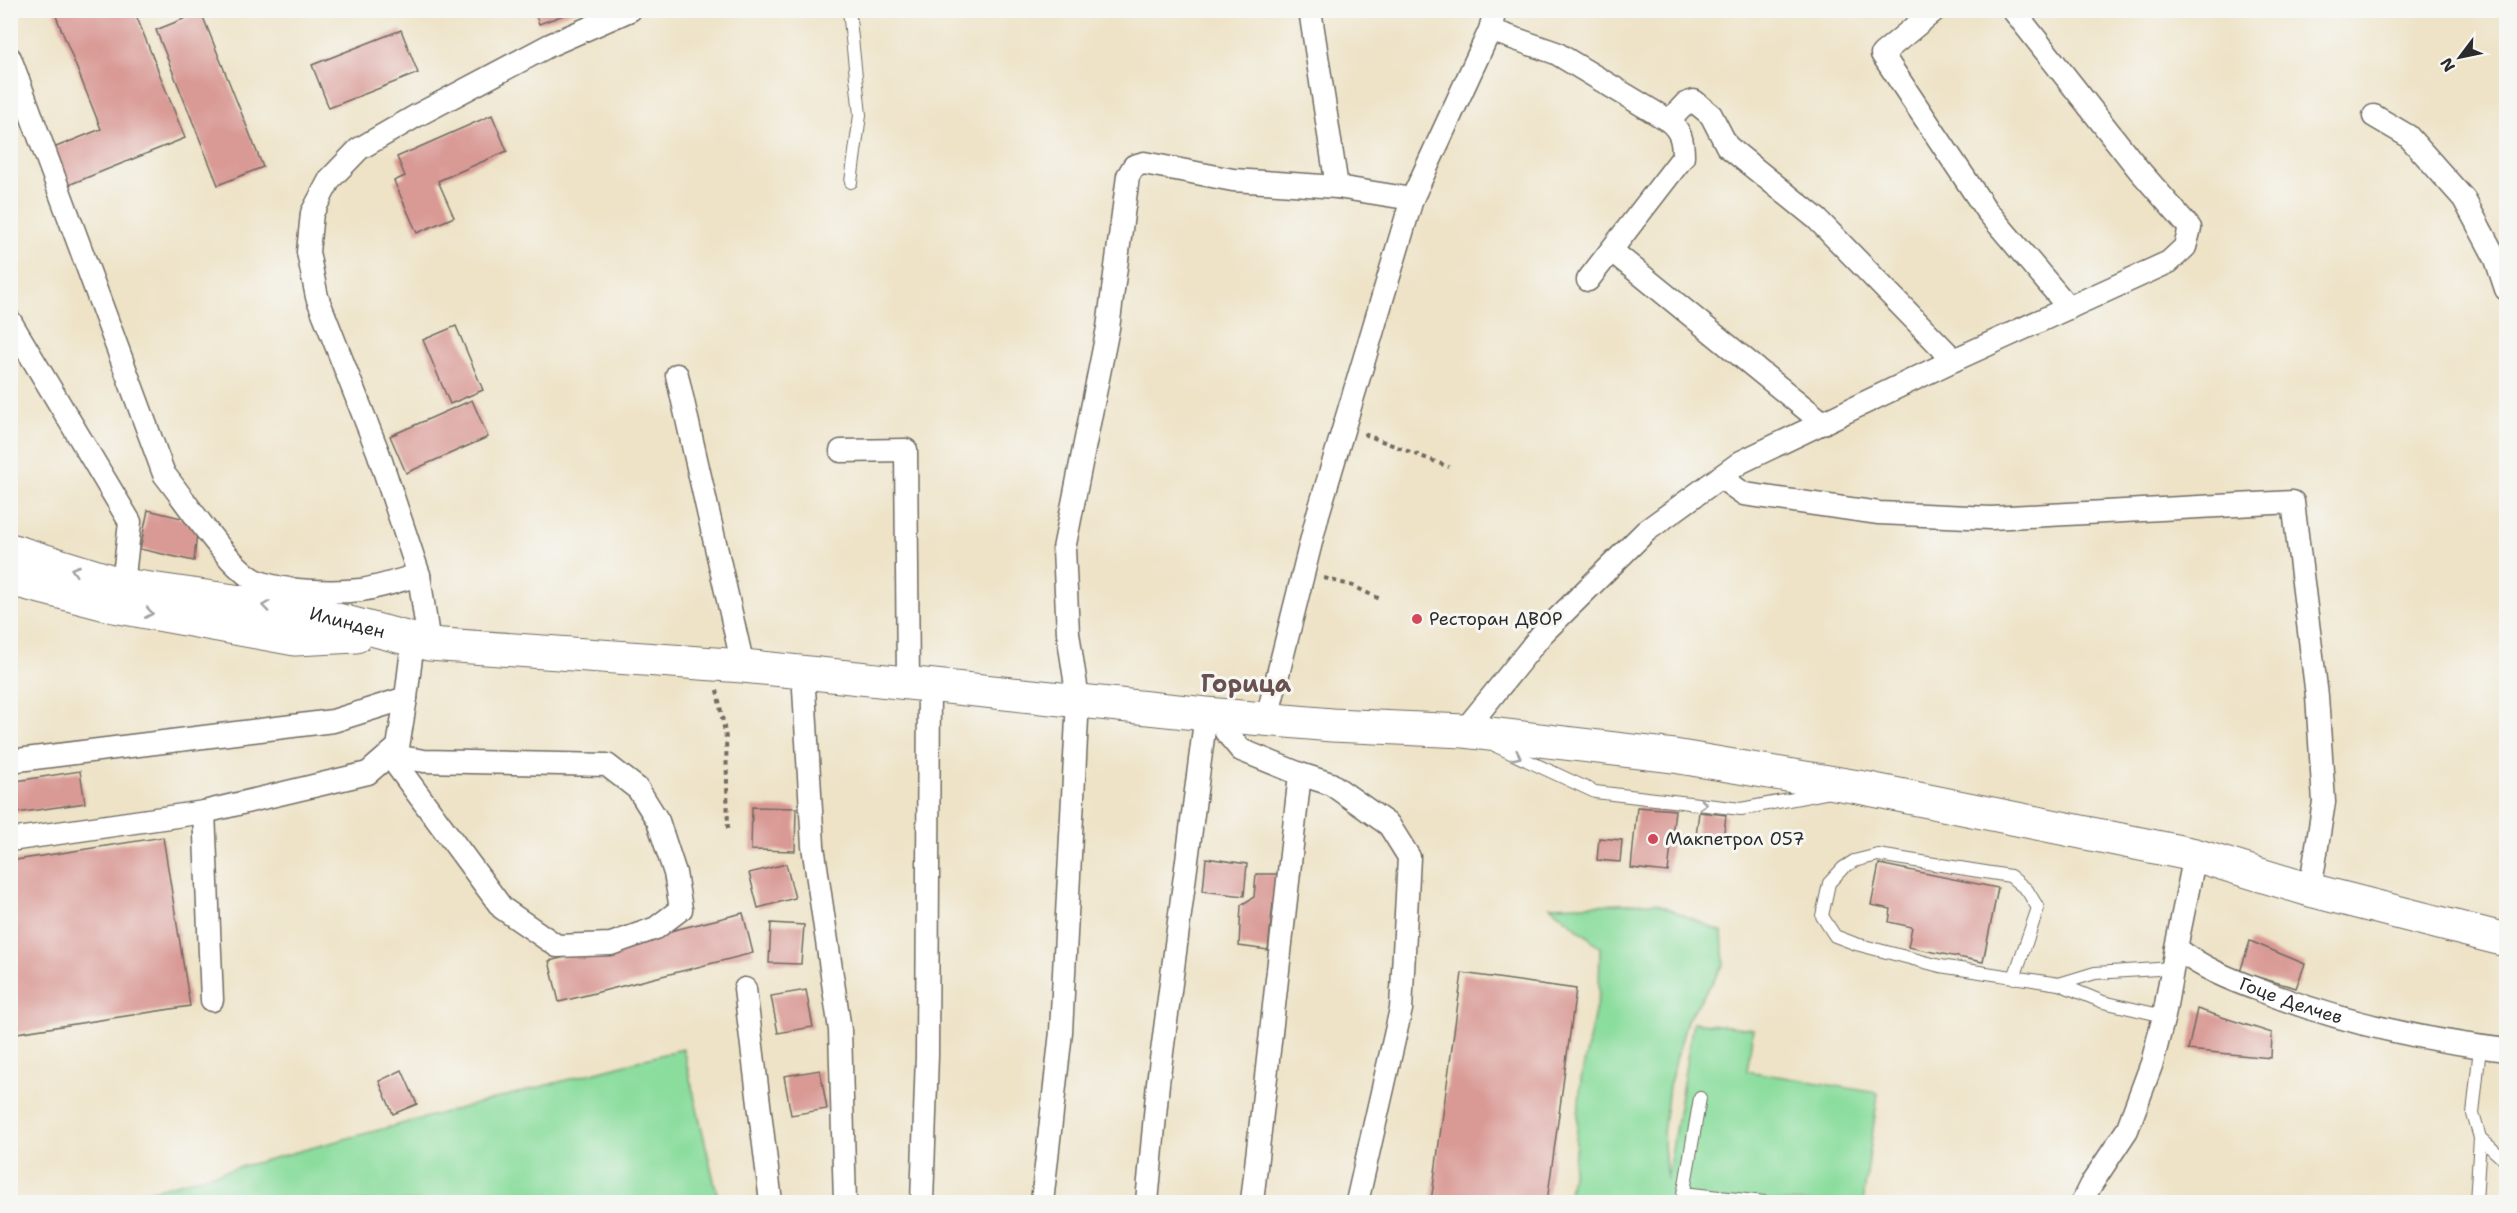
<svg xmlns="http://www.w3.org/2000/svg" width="2517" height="1213" viewBox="0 0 2517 1213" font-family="'Shantell Sans',sans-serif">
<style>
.green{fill:#8bdd9e;stroke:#5b8464;stroke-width:1.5}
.building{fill:#d99994}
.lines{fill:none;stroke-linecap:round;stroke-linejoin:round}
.service-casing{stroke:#6f6b62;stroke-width:14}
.minor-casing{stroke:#6f6b62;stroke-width:25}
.primary-casing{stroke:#6f6b62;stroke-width:35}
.path{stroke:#6f6b62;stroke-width:4;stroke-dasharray:4.5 4.5;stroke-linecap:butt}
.service{stroke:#fff;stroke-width:12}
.minor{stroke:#fff;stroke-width:22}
.primary{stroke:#fff;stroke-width:33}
.oneway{stroke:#a0a0a0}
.poi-dot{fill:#d1495b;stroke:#f6f6f2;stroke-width:2}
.labels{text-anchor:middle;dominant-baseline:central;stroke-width:6;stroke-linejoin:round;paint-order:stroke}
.poi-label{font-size:18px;fill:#2b2b2b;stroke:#f6f6f2;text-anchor:start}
.street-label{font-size:18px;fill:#2b2b2b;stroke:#f6f6f2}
.district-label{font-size:24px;font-weight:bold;fill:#685250;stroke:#f6f6f2}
</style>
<rect width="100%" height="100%" fill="#f6f6f2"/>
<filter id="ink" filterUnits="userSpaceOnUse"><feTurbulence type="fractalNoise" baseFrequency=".0167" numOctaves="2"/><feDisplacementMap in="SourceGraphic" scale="12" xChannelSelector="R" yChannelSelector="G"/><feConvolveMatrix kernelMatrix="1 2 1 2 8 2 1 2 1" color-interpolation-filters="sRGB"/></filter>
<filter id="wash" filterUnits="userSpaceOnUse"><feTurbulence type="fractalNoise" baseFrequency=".008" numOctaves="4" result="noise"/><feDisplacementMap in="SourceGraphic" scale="24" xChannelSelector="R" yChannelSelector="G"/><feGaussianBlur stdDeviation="1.35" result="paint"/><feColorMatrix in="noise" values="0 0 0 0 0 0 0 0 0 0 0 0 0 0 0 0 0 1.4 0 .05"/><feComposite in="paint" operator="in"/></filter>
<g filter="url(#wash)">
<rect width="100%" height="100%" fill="#eee3c7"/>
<g class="green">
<path d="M1656,903l66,29 2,33 -37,55 -18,66 -6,47 4,47 26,-158 60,7 -6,42 131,22 -15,109h-295l7,-49 6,-74 18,-87 1,-45 -50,-41z"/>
<path d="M683,1049l36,153h-611z"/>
</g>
<g id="blocks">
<g class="building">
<path d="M134,10l51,128 -119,48 -15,-37 50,-20 -47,-118z"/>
<path d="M534,10h41v1l-36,13z"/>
<path d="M201,12l62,155 -45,18 -62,-155z"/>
<path d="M401,30l17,43 -89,35 -17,-43z"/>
<path d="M492,115l15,36 -69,30 16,36 -37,16 -23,-52 11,-5 -8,-19z"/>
<path d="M456,326l27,64 -33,14 -27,-64z"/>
<path d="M472,400l16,37 -82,36 -16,-37z"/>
<path d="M148,510l50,12 -4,39 -54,-12z"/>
<path d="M80,771l5,32 -75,11v-32z"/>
<path d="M752,807l44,1 -1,43 -44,-1z"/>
<path d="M1637,807l38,3 -7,62 -37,-4z"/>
<path d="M1699,812l27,3 -3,25 -27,-4z"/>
<path d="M163,837l27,169 -180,28v-173z"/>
<path d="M1599,838l23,2 -2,22 -23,-2z"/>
<path d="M1206,858l41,6 -3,32 -41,-5z"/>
<path d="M786,864l9,34 -37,10 -9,-35z"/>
<path d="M1879,864l119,24 -15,74 -75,-15 4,-20 -23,-5 2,-13 -20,-4z"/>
<path d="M1256,874h24l-4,27 -3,2 -5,47 -29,-4 2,-41 13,-8z"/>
<path d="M743,913l10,40 -194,49 -10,-41z"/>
<path d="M771,923l33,2 -3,39 -32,-1z"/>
<path d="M2250,941l55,23 -9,24 -56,-16z"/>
<path d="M1462,973l114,16 -29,213h-116z"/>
<path d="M806,990l7,37 -35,6 -7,-37z"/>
<path d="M2197,1009l75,24 -1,25 -83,-8z"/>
<path d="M402,1070l15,34 -24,10 -14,-33z"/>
<path d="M820,1070l7,39 -36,6 -7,-39z"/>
</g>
</g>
</g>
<g filter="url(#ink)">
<use href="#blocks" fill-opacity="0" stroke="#6f6b62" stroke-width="1.5"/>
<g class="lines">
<defs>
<g id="service">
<path d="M849,10l11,105 -9,67"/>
<path d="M1498,747l97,45 146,17 84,-16"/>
<path d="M2014,978l24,-70 -11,-18 -17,-14 -132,-21 -24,6 -11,7 -14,15 -7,33 13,20 21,8 84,22 119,18 44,18 61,14"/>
<path d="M2059,984l36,-11 78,-5"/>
<path d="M2480,1047l-7,67 7,24 21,19 5,1"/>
<path d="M1683,1193l81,9"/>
<path d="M1682,1202l18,-104"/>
<path d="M2476,1202l4,-64"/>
</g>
<g id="minor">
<path d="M1310,10l27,177"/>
<path d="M1935,10l-53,44 104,156 83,98"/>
<path d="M1490,30l66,23 113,68c12,10 14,20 14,36l-95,123"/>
<path d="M10,58l154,416c21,26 65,94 93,107 25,11 77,12 104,9 19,-3 39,-10 58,-15"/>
<path d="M2374,116l34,20 56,63 32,60 10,30"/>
<path d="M1669,121l16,-17 9,-3 17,14 16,31 90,73 137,141"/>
<path d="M1612,251l211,172"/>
<path d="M10,321l120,201 -7,63"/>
<path d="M677,375l66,291"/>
<path d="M841,451l65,-1 2,232"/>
<path d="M1720,477l24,17 135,19 112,5 302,-16 24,194 7,106 -14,88"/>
<path d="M429,644l-10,-69 -41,-123 -61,-155 -9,-45 4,-39 18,-34 29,-30 57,-33 134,-71 80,-35"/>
<path d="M803,671l10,175 27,184 5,172"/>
<path d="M1218,714l8,18 15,18 59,24 -48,428"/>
<path d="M1267,718l51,-204 94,-315 78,-169 5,-20"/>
<path d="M1464,731l78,-97 104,-103 95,-69 213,-102 215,-98 16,-15 5,-19 -51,-58 -126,-160"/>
<path d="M389,755l35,6 183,4 31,24 20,32 17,52 6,36 -25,19 -45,16 -54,2 -55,-38z"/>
<path d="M10,761l323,-40 73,-23 7,-57"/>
<path d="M1300,774l31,10 58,41 20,32 -8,152 -44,193"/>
<path d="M10,840l194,-28"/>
<path id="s1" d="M2195,855l-19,93c26,20 55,32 86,43 78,31 161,49 244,59"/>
<path d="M745,989l26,213"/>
<path d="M212,1000l-8,-188 164,-39 30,-26 8,-49"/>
<path d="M922,1202l5,-147 2,-371"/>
<path d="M1042,1202l19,-170 17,-333 -10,-66 -4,-84 44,-221 20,-152 6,-10 10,-3 89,17 104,7 75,12"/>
<path d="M1147,1202l11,-119 48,-369"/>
<path d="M2082,1202l8,-16 37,-56 25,-67 12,-47 12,-68"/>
</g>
<g id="primary">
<path id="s2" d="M10,550l113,35 180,26 126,33 314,22 463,48 126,11 132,6 210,25 190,32 331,67 115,35 196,50"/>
<path d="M10,579l104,27 181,33 61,-3"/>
</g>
</defs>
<use href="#service" class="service-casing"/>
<use href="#minor" class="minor-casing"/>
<use href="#primary" class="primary-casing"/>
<g class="path">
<path d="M1364,434l85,33"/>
<path d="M1324,578l29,8 29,14"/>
<path d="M717,690l9,48 2,92"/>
</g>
<use href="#service" class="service"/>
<use href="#minor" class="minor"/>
<use href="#primary" class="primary"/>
</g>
<defs><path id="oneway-chevron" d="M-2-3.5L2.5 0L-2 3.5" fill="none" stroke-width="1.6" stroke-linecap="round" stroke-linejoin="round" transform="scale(1.5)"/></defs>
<g class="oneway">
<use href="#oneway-chevron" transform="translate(75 570) rotate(-163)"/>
<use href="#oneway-chevron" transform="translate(266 606) rotate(-172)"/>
<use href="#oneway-chevron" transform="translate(149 613) rotate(10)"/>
<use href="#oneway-chevron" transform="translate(1517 756) rotate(25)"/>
<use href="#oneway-chevron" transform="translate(1703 804) rotate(6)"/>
</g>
</g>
<g class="poi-dot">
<circle cx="1417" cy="619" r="6"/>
<circle cx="1653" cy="839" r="6"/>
</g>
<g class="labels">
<g class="poi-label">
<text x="1429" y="619">Ресторан ДВОР</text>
<text x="1665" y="839">Макпетрол 057</text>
</g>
<g class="street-label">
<text stroke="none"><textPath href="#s2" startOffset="346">Илинден</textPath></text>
<text stroke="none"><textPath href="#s1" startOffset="222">Гоце Делчев</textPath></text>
</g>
<g class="district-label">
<text x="1246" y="684">Горица</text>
</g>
</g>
<rect width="2517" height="1213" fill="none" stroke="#f6f6f2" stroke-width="36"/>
<g transform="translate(2460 57) rotate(238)" stroke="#f6f6f2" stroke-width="4.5" paint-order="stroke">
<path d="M0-4.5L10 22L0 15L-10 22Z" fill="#2b2b2b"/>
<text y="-9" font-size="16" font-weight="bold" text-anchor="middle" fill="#2b2b2b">N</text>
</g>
</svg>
